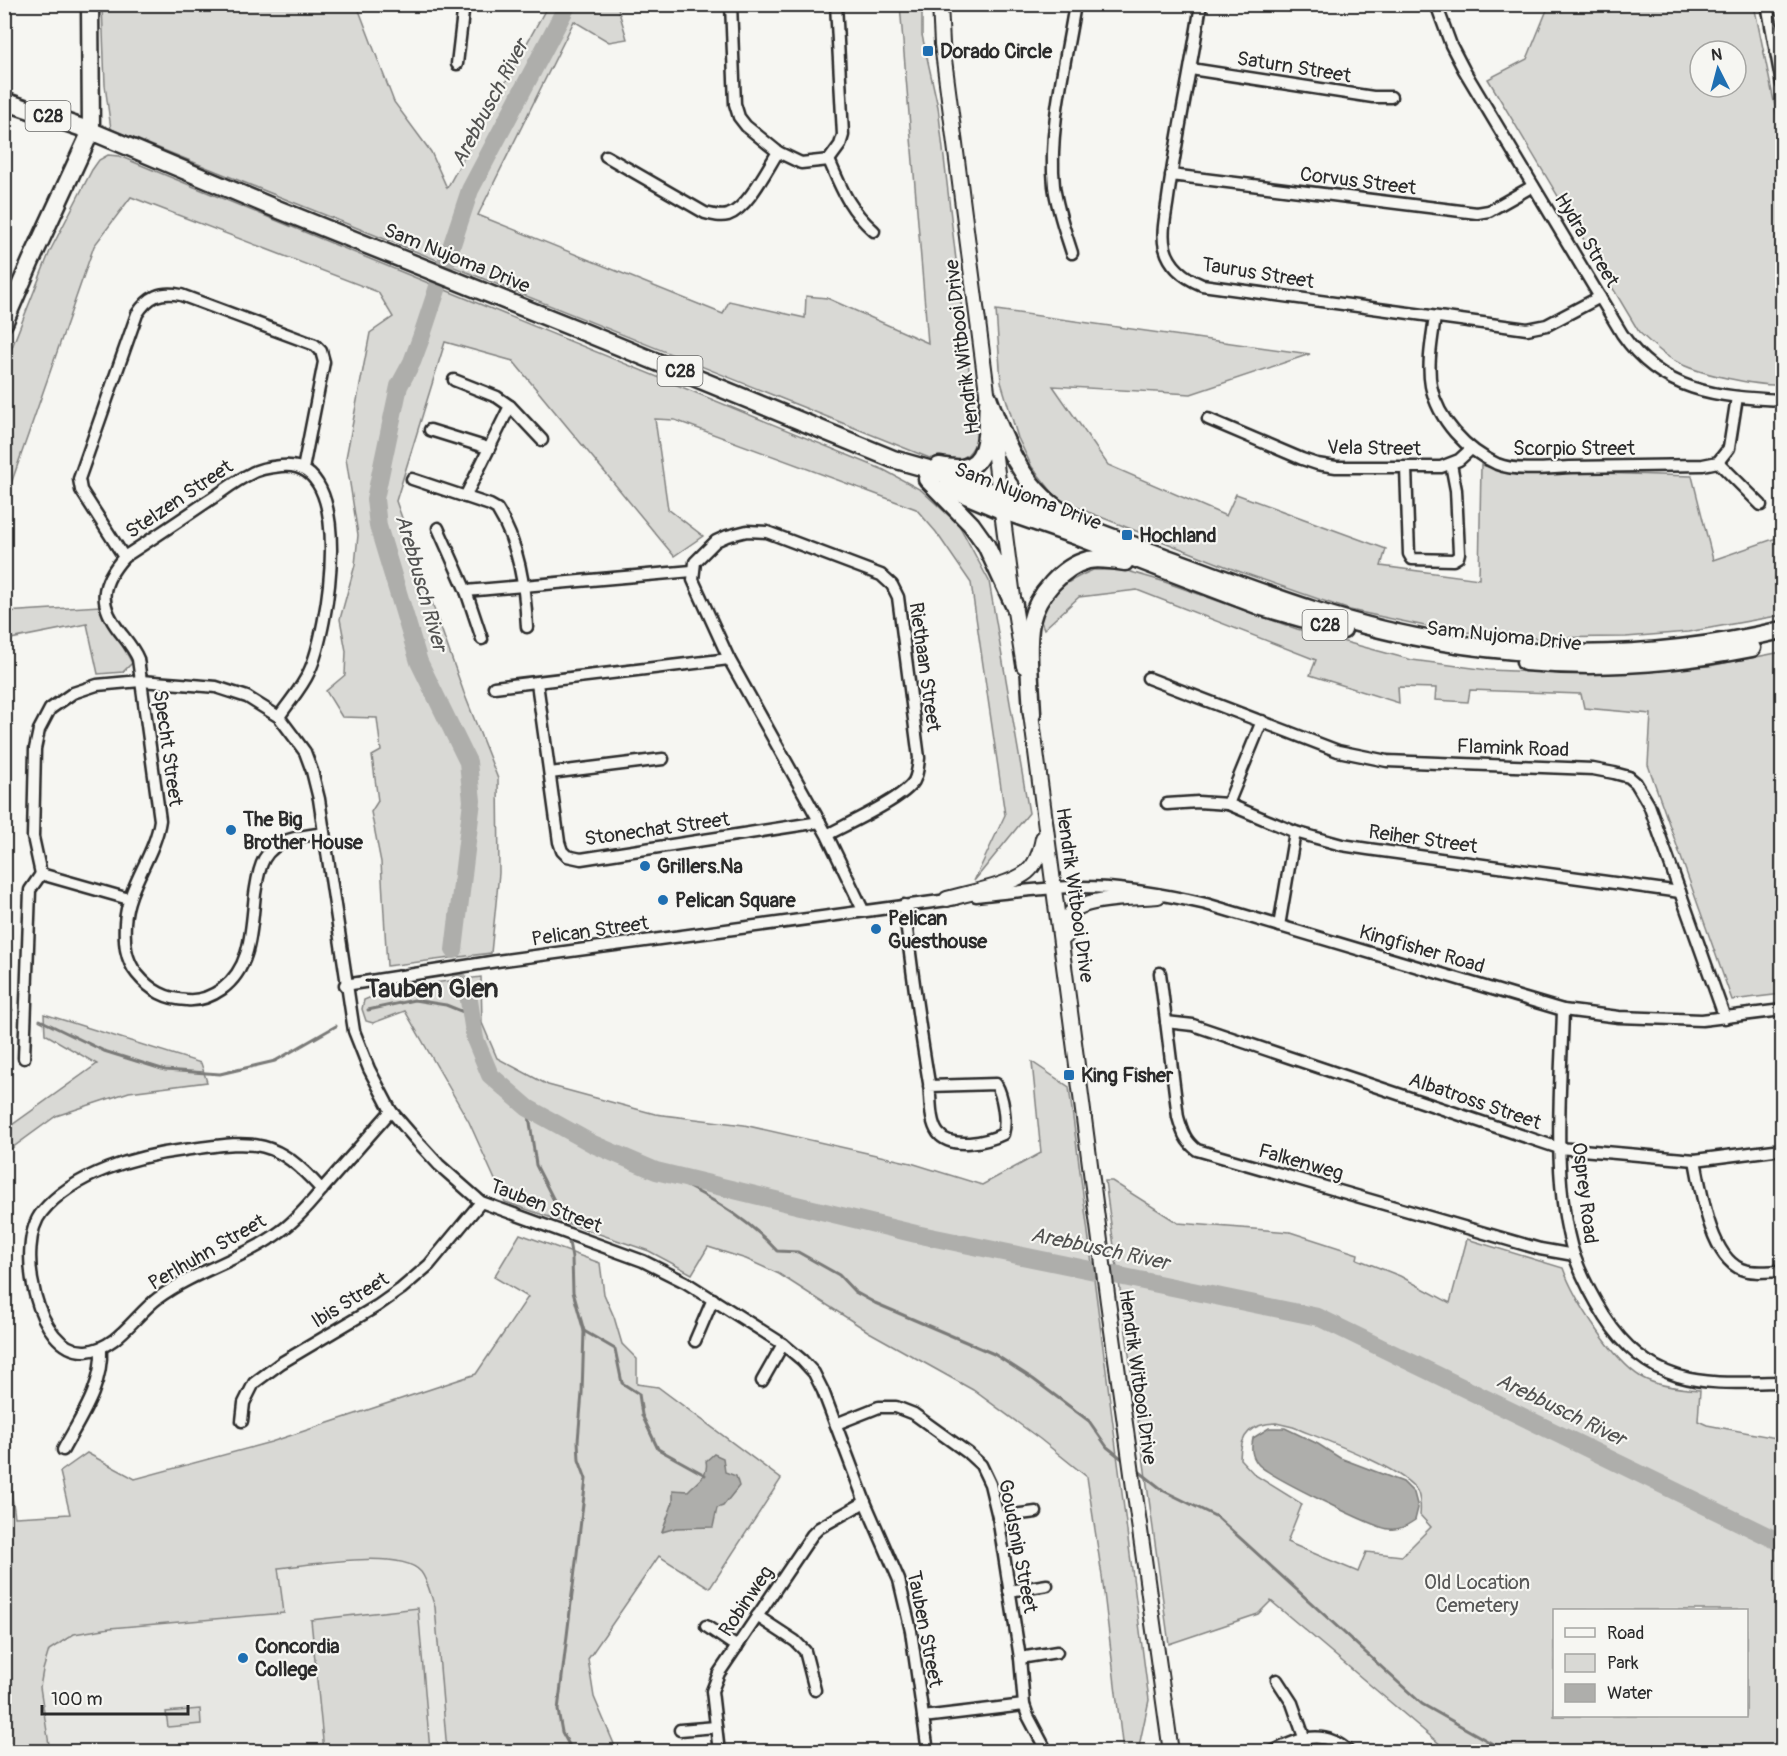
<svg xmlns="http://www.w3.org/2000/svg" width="1787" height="1756" viewBox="0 0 1787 1756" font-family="Pangolin,sans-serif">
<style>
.built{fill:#e7e7e3}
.green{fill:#d9d9d5;stroke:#828280;stroke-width:1.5;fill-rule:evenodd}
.water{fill:#aeaeab;stroke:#7a7a78;stroke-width:1.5}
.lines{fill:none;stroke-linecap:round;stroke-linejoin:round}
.stream{stroke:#7a7a78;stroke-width:3}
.river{stroke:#aeaeab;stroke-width:18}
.minor-casing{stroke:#2b2b2b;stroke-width:15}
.major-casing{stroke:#2b2b2b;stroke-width:18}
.highway-casing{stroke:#2b2b2b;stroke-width:21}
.minor{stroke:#f6f6f2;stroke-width:10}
.major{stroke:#f6f6f2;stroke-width:14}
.highway{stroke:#f6f6f2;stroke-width:16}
.poi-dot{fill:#1f6fb2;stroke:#f6f6f2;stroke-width:2}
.labels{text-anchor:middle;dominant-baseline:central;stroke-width:4.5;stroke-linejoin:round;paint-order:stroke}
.shield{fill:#f6f6f2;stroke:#686867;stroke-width:1.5}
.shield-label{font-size:18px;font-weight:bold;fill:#2b2b2b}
.poi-label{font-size:20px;font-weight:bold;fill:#2b2b2b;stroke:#f6f6f2;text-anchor:start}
.street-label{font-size:20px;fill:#2b2b2b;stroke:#f6f6f2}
.park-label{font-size:20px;fill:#565656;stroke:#f6f6f2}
.water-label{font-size:21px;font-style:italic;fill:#525251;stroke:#f6f6f2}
.district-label{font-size:26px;font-weight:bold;fill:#2b2b2b;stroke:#f6f6f2}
</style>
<rect width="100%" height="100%" fill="#f6f6f2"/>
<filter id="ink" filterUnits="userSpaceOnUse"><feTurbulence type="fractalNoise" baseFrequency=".0167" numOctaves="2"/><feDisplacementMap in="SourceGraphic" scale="12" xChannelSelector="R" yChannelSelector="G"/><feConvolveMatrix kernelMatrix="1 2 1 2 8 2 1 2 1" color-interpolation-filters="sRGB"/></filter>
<g filter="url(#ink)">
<path class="built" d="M382,1559l21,3 17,10 9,18 6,17 12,144h-397l-10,-64 3,-17 6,-20 25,-16 36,-6 174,-15 -6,-45z"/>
<g class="green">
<path d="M102,5h255l37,97 37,50 16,36 101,-183h69l10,34 -18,3 -35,-21 -96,194 245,99 6,-13 76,17 1,-22 21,2 101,45 -28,-338h16l6,7v23l16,72 39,331c-8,25 -22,24 -45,21l-821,-330 -6,-44z"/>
<path d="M1549,5h205l28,135v245c-25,1 -85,-11 -107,-24 -13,-7 -25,-19 -36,-29l-151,-253 39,-20zM1700,51h36v36h-36z"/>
<path d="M108,155l11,1 765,314 37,20 38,35 30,56 40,232 -55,68 31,-66 -34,-232 -35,-51 -20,-23 -241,-89 -20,-1 13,90 35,27 -29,20 -161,-195 -68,-19 -49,159 68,192 34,86 1,94 -8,80 -104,13 -6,-104 -10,-50 7,-11 -6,-45 9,-5 -4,-33 -35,-1 -16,-26 19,-16 1,-24 -6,-32 15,-54 3,-30 -12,-77 24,-125 23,-16 -15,-25 -247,-95 -37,49 -89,255v-136l45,-114 42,-81 7,-10z"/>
<path d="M996,310l314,44 -119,40 -138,-8 55,79 118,51 10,-22 150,55 -5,17 98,13 2,-114 20,5 191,6 21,84 69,-24v79l-94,17 -62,5 -106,1 -81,-9 -89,-19 -115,-40 -147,-58 -31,-14 -25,-31 -14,-29 -17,-56z"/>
<path d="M1093,570h31l38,11 135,48 115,31 76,10 101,4 120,-8 73,-14v342l-50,6 -84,-235 3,-51 -67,-6 -3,-14 -111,-4 -2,12 -33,-2 1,-12 -38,-1 1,16 -89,-28 6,-15 -179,-70 -58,7 -35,32 -4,-10c16,-31 21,-35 53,-49z"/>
<path d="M100,606l32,57 -9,9 -25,2 -11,-50 -81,16 -1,4v-32z"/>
<path d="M481,977l1,46 15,35 51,27 107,29 89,11 167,38 71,22 59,-32 -9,-91 37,25 80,613 -11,51h-15l-21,-175 -15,-99 -47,-38 -67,-49 -104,-58 -90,-58 -33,-15 -38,-12 -16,27 -43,-23 -144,-49 -36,-80 -64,-111 -32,12 -7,-2 -4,-12 2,-9 29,-12z"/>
<path d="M44,1014l157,49 6,19 -78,10 -73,24 -51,37v-23l92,-66 -52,-30z"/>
<path d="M1105,1181h7l66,42 112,9 68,22 -1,5 43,17 50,27 17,-64 96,29c11,31 50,92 78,109 15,9 43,12 59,13l-2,31 9,4 75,14v312h-334l-177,-150 -13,13 -89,30zM1276,1423l17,4c29,12 104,39 122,61 5,5 6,19 5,27l11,12 -29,29 -36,-4 -8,20 -71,-30 15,-38 -47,-29 -15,-16c0,-26 12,-35 36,-36zM1554,1610h192v106h-192z"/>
<path d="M520,1234l80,29 4,31 10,23 8,27 15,15v25l21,3 123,92 -71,109 -51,-32 -71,103 6,38 23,54h-170l-12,-144c-4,-10 -7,-26 -14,-35 -21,-24 -112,-7 -143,-4l6,45 -174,15 -36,6 -25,16 -6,20 -3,17 10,64 -45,1 -1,-311 11,76 55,-3 -10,-42 27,-19 48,26 136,-37 205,-68 52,-77 -34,-20z"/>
<path d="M418,1608l12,143h-106l-13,-131z"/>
<path d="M200,1709l1,15 -33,3 -2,-15z"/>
</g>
<g class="water">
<path d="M1269,1428h16l33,16 22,14 63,24 11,11 4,15 -3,12c-9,6 -15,10 -26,9 -15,-1 -122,-54 -131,-65 -7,-8 -7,-16 -5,-26z"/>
<path d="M714,1454l9,4 2,14 11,4 3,10 -16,20 -6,2 -4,19 -37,1 -14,4 11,-30v-12l15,1c10,-11 21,-15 18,-30z"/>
</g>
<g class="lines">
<g class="stream">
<path d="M4,1007l8,3"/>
<path d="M368,1010l46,-10 32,5 25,10"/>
<path d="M40,1020l64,31 61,19 55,4 55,-13 61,-35"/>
<path d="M528,1108l8,57 29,57 1,8"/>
<path d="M656,1171c44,21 88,43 121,80l21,1 41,23 16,17 20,11 119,51 39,25 56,42 18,26 19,15"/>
<path d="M568,1237l4,21 1,34 11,39 -2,62 -4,48 1,19 7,19 -28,231 4,22 11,20"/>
<path d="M584,1331l31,18 7,34 17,11 3,21 16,34 47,26"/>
<path d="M1136,1469l28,22 53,26 205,187 85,48"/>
</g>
<g class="river">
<path d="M454,950l18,-149 -4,-39 -49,-100 -41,-136 -3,-27 24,-113 13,-24 9,-24 49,-148 98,-186"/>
<path d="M460,981l8,13 7,45 15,36 38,33 65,36 63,27 260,63 402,83 464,226"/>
</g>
<defs>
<g id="minor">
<path d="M731,4l4,100 4,13 7,9 32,26 23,11 28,-3 11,-15 3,-10 -7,-131"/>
<path d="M1201,4c-10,65 -24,129 -33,194 -2,16 -7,35 -3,50 5,19 20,30 37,37l325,44 20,-4 53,-28"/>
<path d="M1391,4h31"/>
<path d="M1436,4l15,41 13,25 158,264c40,58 95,63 160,66"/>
<path d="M1767,4l15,80"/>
<path d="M457,64l7,-60"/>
<path d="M1191,69l182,28h18"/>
<path d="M606,156l99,57c8,2 16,4 23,2 20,-7 39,-46 50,-63"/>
<path d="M829,160c13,30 20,49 45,71"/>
<path d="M1171,175l306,38 12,-2 44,-25"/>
<path d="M1072,253c-7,-22 -15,-44 -18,-67 -6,-57 12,-124 21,-182"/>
<path d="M1435,317c-3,22 -8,47 -4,69 7,34 35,64 66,78 19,8 52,4 73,3 44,-1 89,-1 133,-2l15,-3 11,-14 8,-51"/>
<path d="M454,380l43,17 13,9 32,34"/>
<path d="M1208,419l94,40 15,5 19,3h105l18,-7 12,-11"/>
<path d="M430,430l58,18"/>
<path d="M1718,462l43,43"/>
<path d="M1406,468l3,86 3,5 41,1 5,-3 1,-4 -3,-63 -5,-26"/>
<path d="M412,479l78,26 7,4c22,35 28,77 30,118"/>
<path d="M465,497l45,-91"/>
<path d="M438,528l28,63 16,48"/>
<path d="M124,557l-43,-67 -2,-11 58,-165c12,-18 23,-23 44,-19l134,50 6,6 3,11 -21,107"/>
<path d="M466,591l226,-20"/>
<path d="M1148,678l190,73 49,10 206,8 21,4 15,4 7,6 13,22 76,213"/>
<path d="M537,683l22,159 3,9 5,5 14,3 239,-37"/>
<path d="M494,687l235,-28"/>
<path d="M279,717c9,-14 23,-29 30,-45 19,-40 49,-215 -28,-206 -10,1 -23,3 -31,8 -15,7 -28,18 -42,27 -28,19 -56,38 -84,56 -23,26 -27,46 -4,75 7,9 14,17 18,27l22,161c-5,36 -33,66 -35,103 -1,19 0,36 12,51 14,17 29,25 50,26 12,1 25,-4 35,-11 30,-22 29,-60 33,-95 2,-12 3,-24 9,-35 12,-21 38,-23 60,-26"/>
<path d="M550,773l113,-14"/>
<path d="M1167,804l31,-2 30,2 67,28 47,13 26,4 312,43"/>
<path d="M1228,804l34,-83"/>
<path d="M827,835c20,-11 76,-36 87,-54 4,-8 4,-15 5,-23l-21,-161 -6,-12 -11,-10 -114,-43 -20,-1 -20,5 -11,5 -21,21 -2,18 36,79 98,176 36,75"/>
<path d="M41,874l-8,-37 2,-88 4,-19 11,-21 23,-16 24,-8 43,-4 41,3 35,3 31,10 32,20 15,20 11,15 7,19 7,28 35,232 15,38 22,42 26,30 22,24 42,37 162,59 42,21 98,62 19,16 12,13 9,18 42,111 34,78 12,51 17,121"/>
<path d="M41,874l88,25"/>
<path d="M976,896c32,-3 65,-8 97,-9 44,-1 91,7 133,17l357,106 56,7 83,3 80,-10"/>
<path d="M904,905c7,59 15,119 25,178 2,15 0,38 9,50 13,17 49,9 65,1 4,-13 0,-38 -7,-50l-67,2"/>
<path d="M1279,926l16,-94"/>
<path d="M1160,973l18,144c4,14 7,24 19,33l343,99 34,6"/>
<path d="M345,985l152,-24 458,-62"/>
<path d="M1563,1010c-2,76 -12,173 11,245 8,22 19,43 31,62 17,27 41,49 73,59 33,10 71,6 104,6"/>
<path d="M1166,1022l27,3 366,123 136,12 87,-11"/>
<path d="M24,1058l6,-168 11,-16"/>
<path d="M1695,1160c6,30 15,96 46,109 12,5 29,2 41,2"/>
<path d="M322,1190c-49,-55 -69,-49 -138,-40 -48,6 -110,23 -142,62 -27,32 -6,142 44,139 31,-2 49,-36 72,-53 38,-28 86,-39 123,-67 17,-12 31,-30 44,-45 22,-25 44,-50 66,-75"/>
<path d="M695,1341l18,-42"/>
<path d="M762,1381l21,-37"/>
<path d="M242,1421l2,-18 10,-20 27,-20 96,-57 24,-17 28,-24 52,-63"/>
<path d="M836,1424l43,-17h17l18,7 54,39 13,12 9,19 8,33 22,141 4,47 4,11 18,34"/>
<path d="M63,1450c17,-32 40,-63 38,-102"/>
<path d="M998,1517l38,-5"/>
<path d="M1009,1591l38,-6"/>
<path d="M757,1616l38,25 10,10 10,39"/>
<path d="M706,1626l31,21"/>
<path d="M1020,1658l37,-6"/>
<path d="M1277,1680l15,23 12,34"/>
<path d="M923,1717l101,-12"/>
<path d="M680,1730l36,-3"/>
<path d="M719,1752l-7,-61 7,-18 93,-138 7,-7 46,-26"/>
<path d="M1272,1752c27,-14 52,-24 77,0"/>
</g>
<g id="major">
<path d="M940,4l2,40 47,363"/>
<path d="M991,426l23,179 10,61"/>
<path d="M1030,706l78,596 63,450"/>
<path d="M947,899c21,-6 64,-14 80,-27 10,-8 14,-23 16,-34"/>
<path d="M1066,936c0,-8 0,-16 5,-23 12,-16 67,-15 87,-17"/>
</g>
<g id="highway">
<path d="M4,101l87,30 181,76 307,123 314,129 39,11c77,29 153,57 230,86 92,34 185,71 282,86 112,19 228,14 338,-12"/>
<path d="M4,323l27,-62 60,-130 -1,-127"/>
<path d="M988,397c16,44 33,88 74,115"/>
<path d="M939,466c7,1 16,3 23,2 29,-3 24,-44 26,-65"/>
<path d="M927,479l44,45 15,21 28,60"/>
<path d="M947,487l54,23 75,26 186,71 81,23"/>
<path d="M1525,662c76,7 152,1 227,-14"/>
<path d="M1032,714c-1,-27 -6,-66 -1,-92 6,-27 31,-55 57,-62 12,-2 25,0 37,2"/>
</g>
</defs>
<use href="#minor" class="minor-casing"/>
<use href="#major" class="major-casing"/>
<use href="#highway" class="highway-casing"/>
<use href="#minor" class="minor"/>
<use href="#major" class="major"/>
<use href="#highway" class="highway"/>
</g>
</g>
<g class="poi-dot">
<rect x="922" y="45" width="12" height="12" rx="3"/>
<rect x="1121" y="529" width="12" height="12" rx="3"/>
<circle cx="231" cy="830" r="6"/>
<circle cx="645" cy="866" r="6"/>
<circle cx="663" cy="900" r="6"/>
<circle cx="876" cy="929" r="6"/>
<rect x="1063" y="1069" width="12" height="12" rx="3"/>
<circle cx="243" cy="1658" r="6"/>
</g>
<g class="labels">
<g class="shield">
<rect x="25.5" y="101" width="45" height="30" rx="4.5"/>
<rect x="657.5" y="356" width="45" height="30" rx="4.5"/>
<rect x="1302.5" y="610" width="45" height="30" rx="4.5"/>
</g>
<g class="shield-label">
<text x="48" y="116">C28</text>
<text x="680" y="371">C28</text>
<text x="1325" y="625">C28</text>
</g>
<g class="poi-label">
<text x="940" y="51">Dorado Circle</text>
<text x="1139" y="535">Hochland</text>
<text x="243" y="819">The Big<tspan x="243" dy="23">Brother House</tspan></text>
<text x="657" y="866">Grillers.Na</text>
<text x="675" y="900">Pelican Square</text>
<text x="888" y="918">Pelican<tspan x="888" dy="23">Guesthouse</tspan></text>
<text x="1081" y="1075">King Fisher</text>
<text x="255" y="1646">Concordia<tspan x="255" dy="23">College</tspan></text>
</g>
<g class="street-label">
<text transform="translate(1294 67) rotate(9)">Saturn Street</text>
<text transform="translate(1358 181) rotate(7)">Corvus Street</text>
<text transform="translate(1587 240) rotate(59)">Hydra Street</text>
<text transform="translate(457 258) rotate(22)">Sam Nujoma Drive</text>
<text transform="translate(1258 273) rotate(9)">Taurus Street</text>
<text transform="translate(962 347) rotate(-97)">Hendrik Witbooi Drive</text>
<text transform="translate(1374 448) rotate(1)">Vela Street</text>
<text x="1574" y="448">Scorpio Street</text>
<text transform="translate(1028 496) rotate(21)">Sam Nujoma Drive</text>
<text transform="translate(179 499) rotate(-34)">Stelzen Street</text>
<text transform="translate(1504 636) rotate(6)">Sam Nujoma Drive</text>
<text transform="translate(925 667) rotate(82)">Riethaan Street</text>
<text transform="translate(168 748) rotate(82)">Specht Street</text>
<text transform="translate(1513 748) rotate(2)">Flamink Road</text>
<text transform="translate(657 829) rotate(-8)">Stonechat Street</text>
<text transform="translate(1423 839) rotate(8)">Reiher Street</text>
<text transform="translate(1075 895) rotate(82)">Hendrik Witbooi Drive</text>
<text transform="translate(590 931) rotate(-8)">Pelican Street</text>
<text transform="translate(1422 949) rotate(16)">Kingfisher Road</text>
<text transform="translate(1475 1101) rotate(19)">Albatross Street</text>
<text transform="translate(1301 1162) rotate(16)">Falkenweg</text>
<text transform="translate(1585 1193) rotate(83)">Osprey Road</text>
<text transform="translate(546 1206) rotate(21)">Tauben Street</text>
<text transform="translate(207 1252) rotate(-30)">Perlhuhn Street</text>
<text transform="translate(350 1300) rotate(-32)">Ibis Street</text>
<text transform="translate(1138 1377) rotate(82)">Hendrik Witbooi Drive</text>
<text transform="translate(1018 1546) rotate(79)">Goudsnip Street</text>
<text transform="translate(746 1601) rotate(-56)">Robinweg</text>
<text transform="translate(925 1629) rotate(79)">Tauben Street</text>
</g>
<g class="park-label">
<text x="1477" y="1582">Old Location<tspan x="1477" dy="23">Cemetery</tspan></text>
</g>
<g class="water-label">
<text transform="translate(490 103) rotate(-62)">Arebbusch River</text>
<text transform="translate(421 583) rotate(74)">Arebbusch River</text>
<text transform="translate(1100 1249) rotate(12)">Arebbusch River</text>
<text transform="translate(1561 1410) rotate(26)">Arebbusch River</text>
</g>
<g class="district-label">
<text x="432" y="989">Tauben Glen</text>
</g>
</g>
<rect width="1787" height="1756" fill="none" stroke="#f6f6f2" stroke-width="24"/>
<rect x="12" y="12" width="1763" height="1732" fill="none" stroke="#2b2b2b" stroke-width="2" filter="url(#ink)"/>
<rect x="1553" y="1609" width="195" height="108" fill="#f6f6f2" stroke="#a5a5a2" stroke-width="1.5"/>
<rect x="1565" y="1628" width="30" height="9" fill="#f6f6f2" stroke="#a5a5a2" stroke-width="1.5"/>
<text x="1607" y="1639" font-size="18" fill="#2b2b2b">Road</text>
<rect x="1565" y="1654" width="30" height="18" fill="#d9d9d5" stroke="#a5a5a2" stroke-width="1.5"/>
<text x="1607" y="1669" font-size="18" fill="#2b2b2b">Park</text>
<rect x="1565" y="1684" width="30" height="18" fill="#aeaeab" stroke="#a5a5a2" stroke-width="1.5"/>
<text x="1607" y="1699" font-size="18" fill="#2b2b2b">Water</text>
<g transform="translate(1718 69) rotate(354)"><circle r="28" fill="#f6f6f2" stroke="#a5a5a2" stroke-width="1.5"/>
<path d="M0-4.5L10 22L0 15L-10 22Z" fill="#1f6fb2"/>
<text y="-9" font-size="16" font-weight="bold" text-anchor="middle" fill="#2b2b2b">N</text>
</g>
<path d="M42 1705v9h146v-9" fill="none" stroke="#2b2b2b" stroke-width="3"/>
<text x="51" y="1705" font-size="18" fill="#2b2b2b" stroke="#f6f6f2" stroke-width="4.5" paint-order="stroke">100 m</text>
</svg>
